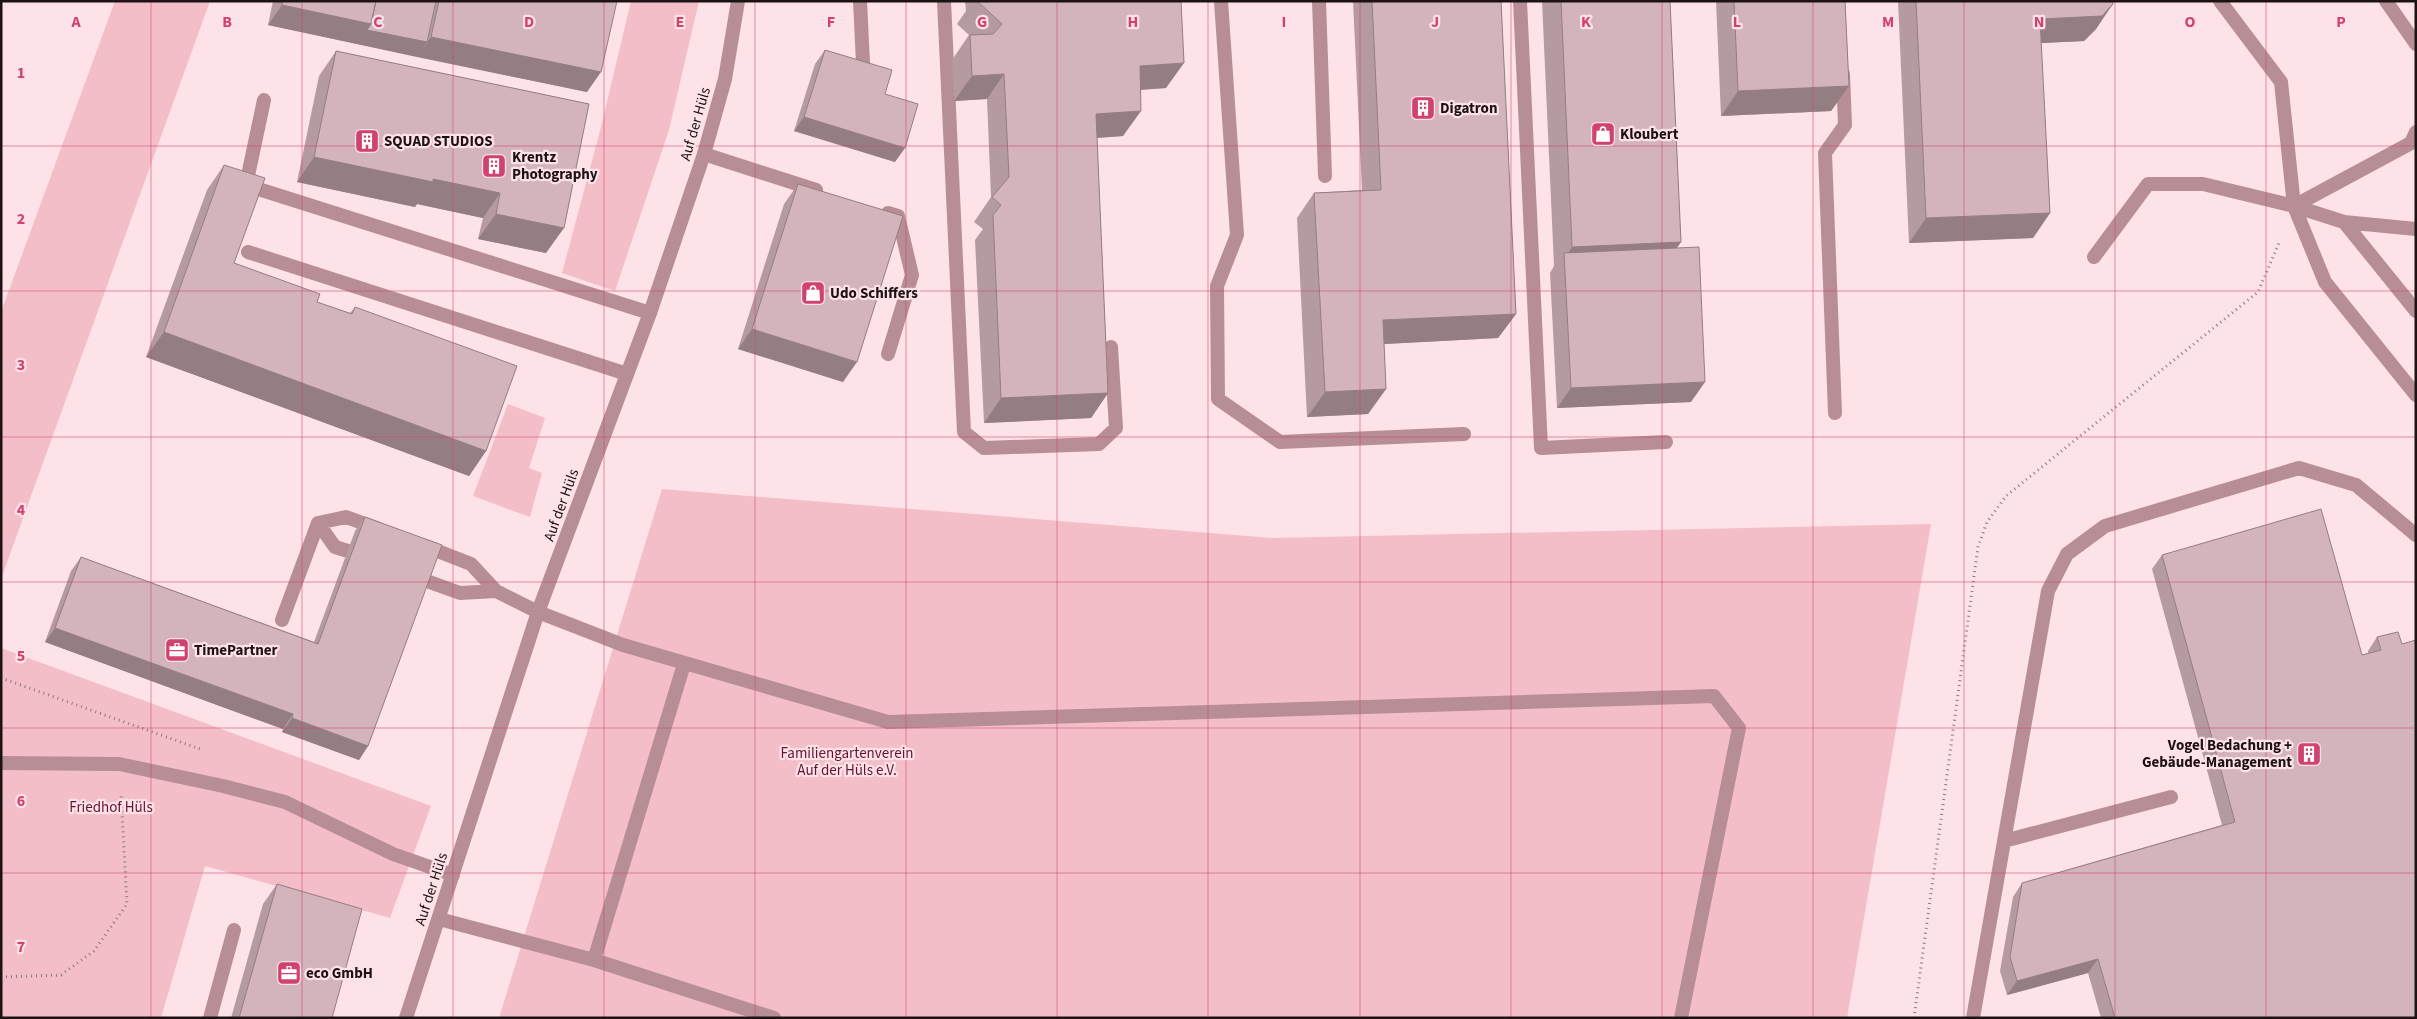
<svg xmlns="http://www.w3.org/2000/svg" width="2417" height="1019" font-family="'Source Sans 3',sans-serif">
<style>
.green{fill:#f4bec9}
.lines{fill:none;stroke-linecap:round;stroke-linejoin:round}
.path{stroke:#8d7a7d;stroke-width:3;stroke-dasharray:1 4;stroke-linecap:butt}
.service{stroke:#b78e96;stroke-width:14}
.minor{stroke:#b78e96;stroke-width:14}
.tertiary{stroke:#b78e96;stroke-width:14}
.wall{fill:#b59ba0}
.shaded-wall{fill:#947e82}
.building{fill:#d3b4ba;stroke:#947e82}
.grid{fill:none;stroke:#d0426f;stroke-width:1;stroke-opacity:0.55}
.labels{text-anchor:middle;stroke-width:4.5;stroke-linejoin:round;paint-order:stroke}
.poi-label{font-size:15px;font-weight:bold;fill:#1d1214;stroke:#fde2e7;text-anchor:start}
.street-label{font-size:15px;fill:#1d1214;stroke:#fde2e7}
.park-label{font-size:15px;fill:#651430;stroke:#fde2e7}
.grid-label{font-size:16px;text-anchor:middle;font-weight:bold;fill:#d0426f;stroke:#fde2e7;stroke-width:4.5;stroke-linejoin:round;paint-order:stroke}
</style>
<rect width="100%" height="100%" fill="#fde2e7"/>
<path class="green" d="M115,1H210L1,579V312Z
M631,1H699L669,130L615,291L562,273L601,127Z
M508,404L545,418L529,468L542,473L530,517L473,496Z
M662,489L1273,538L1931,524L1847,1018H499Z
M1,648L431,806L390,918L205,866L161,1018H1Z"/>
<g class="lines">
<path class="path" d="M1,678L203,750
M1,977L61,975L94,951L127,904L121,793
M1914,1018L1978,547L1987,522L2006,496L2258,292L2279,243"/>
<path class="service" d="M860,1L863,63
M944,1L964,432L984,448L1099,444L1116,428L1111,347
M1221,1L1237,235L1217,286L1218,399L1280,442L1464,434
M1319,1L1325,176
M1520,1L1541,448L1666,442
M2386,1L2416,44
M264,100L246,185L650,313
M704,154L816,190
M2294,206L2325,282L2416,395
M2294,206L2411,143L2416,132
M2344,222L2416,229
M248,252L627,374
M2094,257L2148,184H2203L2294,206L2344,222L2416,311
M888,354L912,275L898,216L888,213
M1835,413L1825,153L1845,125L1843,74
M318,523L335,547L348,551
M422,545L471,564L496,591
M424,580L460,593L496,591L538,612L623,645L888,722L1714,696L1739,728L1681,1018
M282,620L318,523L346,517L379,529
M1,763L119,764L223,786L285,802L393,854L453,875
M2004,841L2171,797
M439,919L594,960L774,1018
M594,960L684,664
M210,1018L234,930
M1973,1018L2048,591L2067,554L2105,526L2299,468L2356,485L2416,535"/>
<path class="minor" d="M2220,1L2281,82L2294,206"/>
<path class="tertiary" d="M406,1018L538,612L650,313L704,154L725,79L738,1"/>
</g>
<path class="wall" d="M273,1H617L587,92L268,25Z
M965,1H1181L1166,88L1140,90L1123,136L1097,138L1108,393L1091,418L984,423L975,240L983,229L974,222L991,197L987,99L954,101L952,60L969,35L957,24L966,11Z
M1353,1H1501L1516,314L1498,338L1384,344L1386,389L1368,414L1307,417L1297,218L1314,193L1362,190Z
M1542,1H1670L1681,242L1677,247L1691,402L1557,408L1550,273L1554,266Z
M1716,1H1845L1849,86L1831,111L1721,116Z
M1898,1H2113L2096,29L2084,41L2041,43L2050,213L2033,238L1909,243Z
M825,50L885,94L895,162L794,131L815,64Z
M336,51L589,104L546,253L478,239L483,218L417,204L415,207L297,182L319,76Z
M224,165L234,263L317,302L350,313L355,307L486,451L469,476L146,357L207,190Z
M798,184L843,382L738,349L784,204Z
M365,517L368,746L359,760L282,732L283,729L45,642L71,571L81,557L314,642L355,531Z
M2162,555L2362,655L2368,653V651L2377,637L2398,632L2416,1018H2101L2088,973L2007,995L2000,971L2013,897L2022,883L2222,825L2152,569Z
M277,884L332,1018H231L263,904Z"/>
<path class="shaded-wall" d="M2113,4L2096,29L2084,41L2023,44L2040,19Z
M282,5L371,24L427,42L417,57L268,25Z
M431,37L601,72L587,92L417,57Z
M1184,63L1166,88L1122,91L1140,66Z
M1004,74L987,99L954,101L972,76Z
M1849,86L1831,111L1721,116L1738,91Z
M1141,111L1123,136L1078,139L1096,114Z
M804,117L905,148L895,162L794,131Z
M314,157L433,179L500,193L483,218L417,204L415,207L297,182Z
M2050,213L2033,238L1909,243L1926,218Z
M496,214L564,228L546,253L478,239Z
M1681,242L1664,267L1564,259L1572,247Z
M1516,314L1498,338L1365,345L1383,320Z
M752,329L857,362L843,382L738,349Z
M164,332L486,451L469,476L146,357Z
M1705,382L1691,402L1557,408L1571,388Z
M1386,389L1368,414L1307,417L1325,392Z
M1108,393L1091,418L984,423L1001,398Z
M55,628L293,714L283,729L45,642Z
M292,718L368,746L359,760L282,732Z
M2098,959L2088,973L2007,995L2017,981Z"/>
<path class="building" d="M282,1H376L371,24L282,5Z
M376,1H436L427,42L367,30L371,24Z
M439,1H617L601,72L431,37Z
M977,1H1181L1184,63L1140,66L1141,111L1096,114L1108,393L1001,398L993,215L1001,205L992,197L1009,177L1004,74L972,76L970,35L993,34L1002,24Z
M1372,1H1501L1516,314L1383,320L1386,389L1325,392L1314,193L1381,190Z
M1561,1H1670L1681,242L1572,247Z
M1734,1H1845L1849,86L1738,91Z
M1916,1H2113V4L2102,16L2040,19L2050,213L1926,218Z
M825,50L892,70L885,94L918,104L905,148L804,117Z
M336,51L589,104L564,228L496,214L500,193L433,179V182L314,157Z
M224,165L265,178L234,263L320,294L317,302L352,314L355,307L517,366L486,451L164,332Z
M798,184L903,216L857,362L752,329Z
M1699,247L1705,382L1571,388L1564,253Z
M2321,509L2362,655L2381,650L2377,637L2398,632L2402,644L2416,640V1018H2115L2098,959L2017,981L2010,957L2022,883L2235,822L2162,555Z
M365,517L442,545L368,746L292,718L293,714L55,628L81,557L318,644Z
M277,884L362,909L332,1018H239Z"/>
<path class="grid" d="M151,1V1018M302,1V1018M453,1V1018M604,1V1018M755,1V1018M906,1V1018M1057,1V1018M1208,1V1018M1360,1V1018M1511,1V1018M1662,1V1018M1813,1V1018M1964,1V1018M2115,1V1018M2266,1V1018M1,146H2416M1,291H2416M1,437H2416M1,582H2416M1,728H2416M1,873H2416"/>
<defs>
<symbol id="building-square" viewBox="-11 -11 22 22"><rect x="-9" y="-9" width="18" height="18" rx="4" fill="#d0426f" stroke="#fde2e7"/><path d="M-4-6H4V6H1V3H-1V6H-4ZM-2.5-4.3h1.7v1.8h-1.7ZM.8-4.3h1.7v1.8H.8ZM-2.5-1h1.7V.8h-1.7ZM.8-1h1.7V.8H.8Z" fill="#fff"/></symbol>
<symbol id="shop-square" viewBox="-11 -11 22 22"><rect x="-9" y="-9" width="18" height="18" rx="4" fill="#d0426f" stroke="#fde2e7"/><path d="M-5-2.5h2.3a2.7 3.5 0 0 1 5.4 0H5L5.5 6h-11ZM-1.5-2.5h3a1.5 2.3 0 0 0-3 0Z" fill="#fff"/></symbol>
<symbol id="office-square" viewBox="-11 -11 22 22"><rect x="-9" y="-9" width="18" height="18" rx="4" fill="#d0426f" stroke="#fde2e7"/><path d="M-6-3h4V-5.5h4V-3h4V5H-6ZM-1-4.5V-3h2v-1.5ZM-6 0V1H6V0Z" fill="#fff"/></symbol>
</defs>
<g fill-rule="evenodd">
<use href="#building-square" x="1409" y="94" width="28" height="28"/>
<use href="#shop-square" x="1589" y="120" width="28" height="28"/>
<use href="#building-square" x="353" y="127" width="28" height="28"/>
<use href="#building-square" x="480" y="152" width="28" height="28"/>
<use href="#shop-square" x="799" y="279" width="28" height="28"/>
<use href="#office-square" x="163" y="636" width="28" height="28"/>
<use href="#building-square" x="2295" y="740" width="28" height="28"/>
<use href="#office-square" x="275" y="959" width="28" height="28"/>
</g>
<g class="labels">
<g class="poi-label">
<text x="1440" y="113">Digatron</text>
<text x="1620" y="139">Kloubert</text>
<text x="384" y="146">SQUAD STUDIOS</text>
<text x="512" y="162">Krentz<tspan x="512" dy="17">Photography</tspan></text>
<text x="830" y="298">Udo Schiffers</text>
<text x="194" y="655">TimePartner</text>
<text x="2292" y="750" text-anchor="end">Vogel Bedachung +<tspan x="2292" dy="17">Gebäude-Management</tspan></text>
<text x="306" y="978">eco GmbH</text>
</g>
<g class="street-label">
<text transform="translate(695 124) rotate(-74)" y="5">Auf der Hüls</text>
<text transform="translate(561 505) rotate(-70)" y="5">Auf der Hüls</text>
<text transform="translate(431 889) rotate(-72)" y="5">Auf der Hüls</text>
</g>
<g class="park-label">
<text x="847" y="758">Familiengartenverein<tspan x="847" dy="17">Auf der Hüls e.V.</tspan></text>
<text x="111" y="812">Friedhof Hüls</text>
</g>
</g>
<g class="grid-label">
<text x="76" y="27">A</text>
<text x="227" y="27">B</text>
<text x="378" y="27">C</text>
<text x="529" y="27">D</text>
<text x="680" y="27">E</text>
<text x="831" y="27">F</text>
<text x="982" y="27">G</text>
<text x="1133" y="27">H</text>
<text x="1284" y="27">I</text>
<text x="1435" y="27">J</text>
<text x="1586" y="27">K</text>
<text x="1737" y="27">L</text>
<text x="1888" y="27">M</text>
<text x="2039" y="27">N</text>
<text x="2190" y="27">O</text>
<text x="2341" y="27">P</text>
<text x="21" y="78">1</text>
<text x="21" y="224">2</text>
<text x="21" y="370">3</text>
<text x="21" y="515">4</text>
<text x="21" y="661">5</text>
<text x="21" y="806">6</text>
<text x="21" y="952">7</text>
</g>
<rect width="2417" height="1019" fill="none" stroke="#1d1214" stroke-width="5"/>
</svg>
